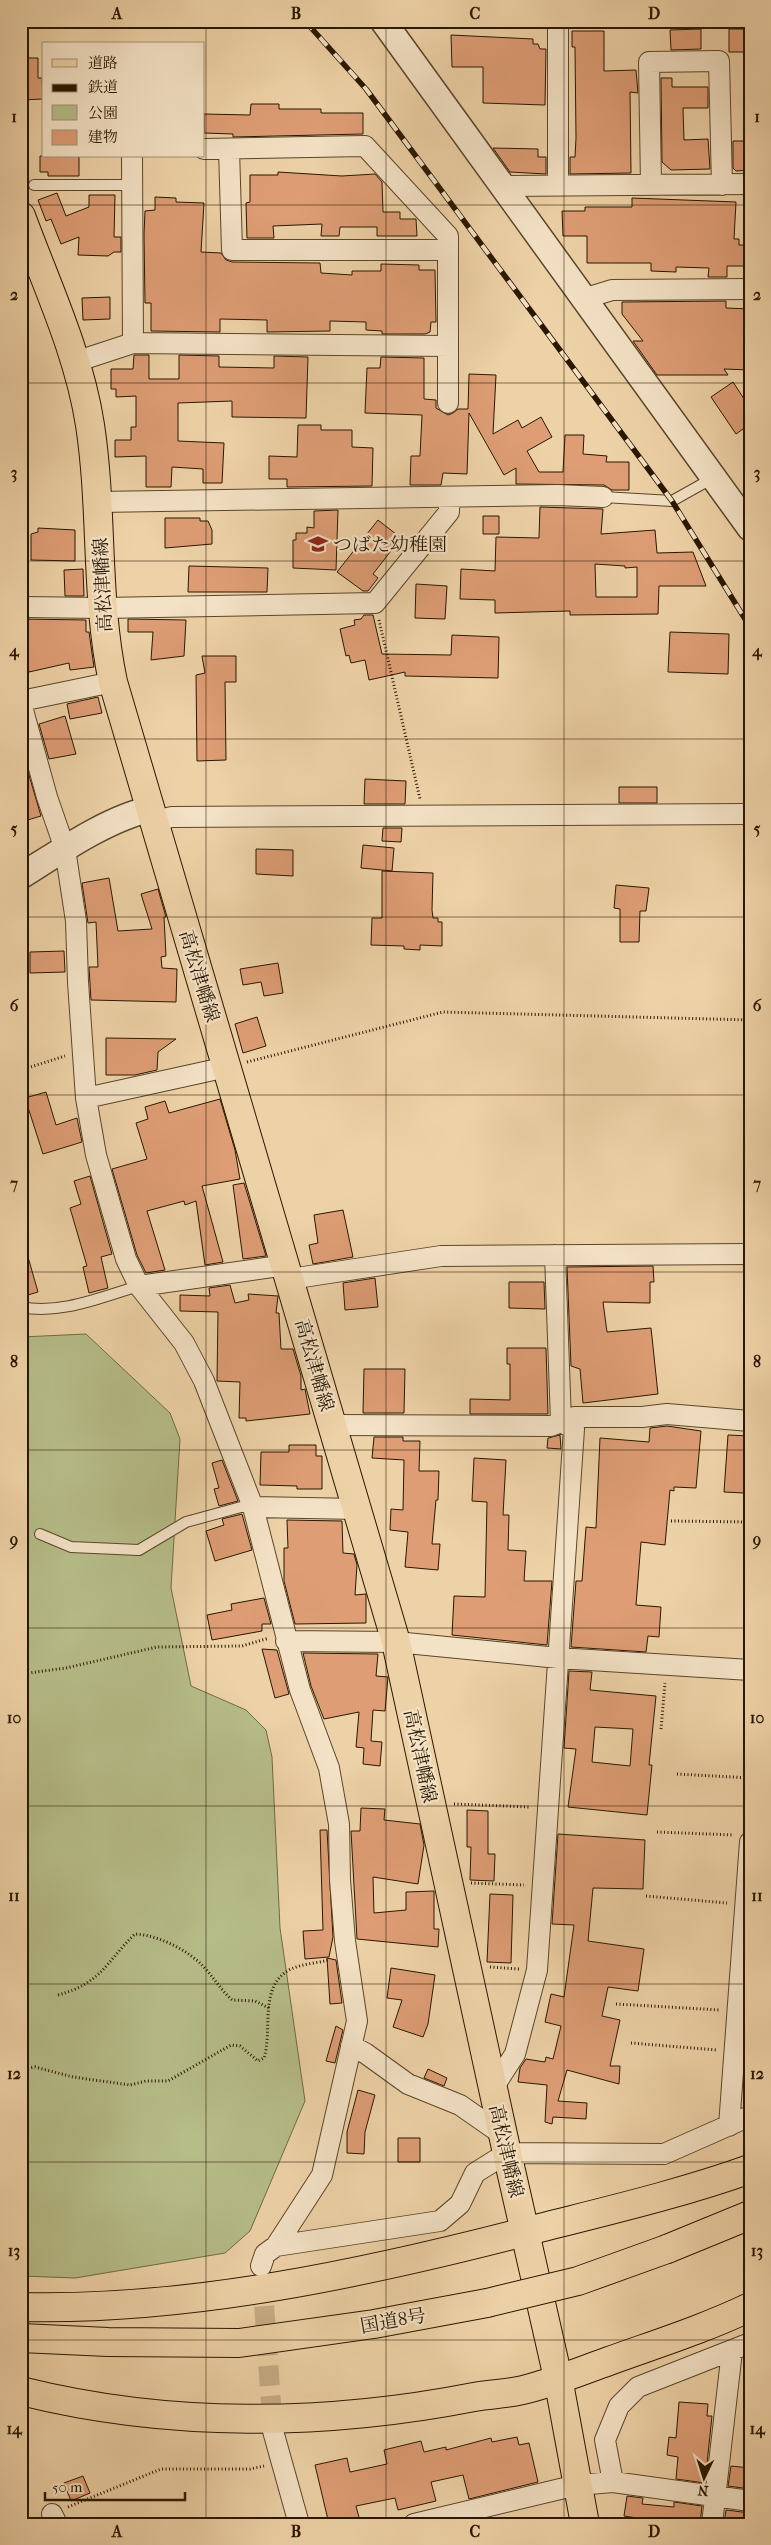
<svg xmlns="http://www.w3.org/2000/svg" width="771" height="2545" font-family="'IM FELL French Canon','Noto Serif JP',serif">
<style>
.green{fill:#b6bd89;stroke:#706a44}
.building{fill:#de9d75;stroke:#291700;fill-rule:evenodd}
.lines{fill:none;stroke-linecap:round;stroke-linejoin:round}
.minor-tunnel{stroke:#c7ad86;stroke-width:20;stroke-dasharray:20 10;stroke-linecap:butt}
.service-casing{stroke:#5a462a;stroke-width:12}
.minor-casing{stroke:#5a462a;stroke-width:22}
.tertiary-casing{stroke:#5a462a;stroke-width:28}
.primary-casing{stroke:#291700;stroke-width:30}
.trunk-casing{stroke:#291700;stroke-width:30}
.path{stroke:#291700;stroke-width:3;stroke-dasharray:1 2.5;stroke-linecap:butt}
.service{stroke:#f4e2c6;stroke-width:10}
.minor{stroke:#f4e2c6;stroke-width:20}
.tertiary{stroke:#f4e2c6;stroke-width:25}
.primary{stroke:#eed2a7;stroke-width:28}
.trunk{stroke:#eed2a7;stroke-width:28}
.rail-casing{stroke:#291700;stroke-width:5.5}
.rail{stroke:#f4e2c6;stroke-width:4;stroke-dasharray:11;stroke-linecap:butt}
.trunk-bridge-casing{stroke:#291700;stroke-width:30;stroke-linecap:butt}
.trunk-bridge{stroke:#eed2a7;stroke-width:28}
.grid{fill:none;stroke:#291700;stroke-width:1;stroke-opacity:0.55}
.labels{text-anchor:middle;stroke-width:4.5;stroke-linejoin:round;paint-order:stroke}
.poi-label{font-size:19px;fill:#291700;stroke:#f4e2c6;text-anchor:start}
.street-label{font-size:19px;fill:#291700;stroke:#f4e2c6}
.neatline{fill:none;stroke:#291700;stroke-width:2}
.grid-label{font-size:16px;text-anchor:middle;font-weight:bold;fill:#291700}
</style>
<rect width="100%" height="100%" fill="#eed2a7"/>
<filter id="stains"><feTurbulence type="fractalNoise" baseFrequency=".004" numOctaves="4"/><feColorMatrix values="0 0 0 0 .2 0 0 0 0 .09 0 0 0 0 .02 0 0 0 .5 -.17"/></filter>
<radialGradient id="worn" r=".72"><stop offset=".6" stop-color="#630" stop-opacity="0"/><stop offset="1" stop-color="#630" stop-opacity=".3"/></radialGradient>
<path class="green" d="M86,1334L170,1413L180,1439L171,1588L191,1686L246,1710L266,1730L272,1757L280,1928L305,2101L250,2231L225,2253L75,2278L21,2276V1337Z"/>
<path class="building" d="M701,29V49L671,50L670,30Z
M729,29H750V52H729Z
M572,31H604V71L636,70L638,93L630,92L631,173L570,174V157H575L576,138L575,47H572Z
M451,35L533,39V44H538L540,49H546L545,105L483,103V67H452Z
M21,58H38V78H42L43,99L21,100Z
M661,78H672V87H708V108H683L684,140L708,139L710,169L671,170L662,162Z
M251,104H279V109H321V113H363V134L233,137V134L204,133V114L250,115Z
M733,141H750V170L736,171L733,168Z
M493,148L538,149V157H546V174L510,172Z
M40,156H79V176H48V172H40Z
M278,172L342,176L375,174L382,182L383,212H400V219H416L417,236H377V227H340L339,236H321L322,224L273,226L274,238H247L246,203L250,202V175H278Z
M57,193L66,216L89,207V195H115L114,237H121V252H114L108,256L78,255L79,237L61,244L51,219L46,221L38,200Z
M155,197L176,198V202L204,203L201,252L221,253L226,260L232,262L320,263L321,273L352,275V271H381V264L419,265V270H435L436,322H431L430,332L425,334H382V331L366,330V322L330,321V331L267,332V320L220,319V332L151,331V303H145L144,234L145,211L155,210Z
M632,198L736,202L734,239H739V245H750V266H727V277H708L709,268L676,267V272L651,271V263H587V236H563L562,211H585V207H632Z
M110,297V319L83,320L82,298Z
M726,301V308L750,309V370L724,369L728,375H657L633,341H643L622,314V302Z
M134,355H149V379H179V355L219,356V367L274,368V356L308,357L306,418L232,417V401L178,403V441L224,443L222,483H203V469L172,467L171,487H146V456L115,457V440H131V427H136V396L116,397V389H111V369H133Z
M381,357L424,358V399L436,400V408L448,415L453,413L458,409H468L469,374L496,375L493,434L518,420L522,428L541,417L552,437L527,451L539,472H563L565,435H584L583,454L607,456L606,462H629V490H612L604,485L516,484V468L504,475L469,413L467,474L443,473L441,485H410L411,456H420L422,415L365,413L367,368H380Z
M733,382L750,408V424L736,434L711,397Z
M298,425H321V430H352V447L373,448L372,486L287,487V479H269V456L297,457Z
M540,507L603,509L601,534L655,530L657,553L693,552L706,586H659L658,614L570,615V611L495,613V600L460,599L461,569L495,571L496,537L539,538ZM595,564L625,566V568L637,567V597H596Z
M338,510L336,570L293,568V540H296V533H307V527L314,528V511Z
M483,516H499V534H483Z
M165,518H200V521H208L212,530V544L165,548Z
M378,520L401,538L373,574L378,578L368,591H363L337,572Z
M38,528L75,530V561L31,560V534L38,532Z
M189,566L268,568L267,592H188Z
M83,569L84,596H65L64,570Z
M416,584L447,586L445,619L415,618Z
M364,615H373L382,654L451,655L452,635L499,637L498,678L405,676V672L369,680L365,660L351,663L349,655L346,656L340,629L355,625L354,620L361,619Z
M21,619L86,620V632H89L94,667L70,670L69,663L29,672L21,639Z
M128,619L186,620L184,656L151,660L153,632H128Z
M670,632L729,634L728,674L668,672Z
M202,656H236V682H225L226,760L197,761L196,675L205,673Z
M98,697L102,713L70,719L67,704Z
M65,716L76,754L49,759L39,724Z
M21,748L41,816L21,822Z
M365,779L406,781L405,804H364Z
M619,787H657V803H619Z
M383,828H402L401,842L382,841Z
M363,845L394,848L392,871L361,868Z
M256,849L293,850V876L256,874Z
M382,871L433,873L432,910L433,918H438V922H442V946L420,945V950L404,949V946L371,945L372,918H382Z
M109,878L118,931L152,929L141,894L158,889L166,917H164L166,956L161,957L162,968L177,969L176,1002L91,1000L89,967H98L96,922L88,923L82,883Z
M616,885L649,888L646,911H640L639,942H620V909L614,908Z
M64,951L65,972L30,973V952Z
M278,963L283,993L264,996L261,982L243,985L240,969Z
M257,1017L266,1046L243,1053L235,1024Z
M106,1038L176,1039L158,1052L157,1070L135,1075H106Z
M46,1092L56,1125L77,1118L82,1142L43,1154L25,1098Z
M220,1099L235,1150L240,1179L202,1186L223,1262L205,1265L196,1201L185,1205L184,1201L147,1211L165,1270L146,1273L137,1255L112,1169L147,1159L136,1123L148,1119L145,1107L165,1101L169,1113Z
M90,1176L112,1254L101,1257L108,1288L89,1293L83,1267L87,1266L70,1208L81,1204L74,1181Z
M244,1183L266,1256L243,1259L233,1185Z
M343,1210L353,1257L313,1264L309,1245L318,1243L314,1215Z
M21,1250H26L38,1292L21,1297Z
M653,1266L654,1282H650V1303L603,1302L607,1332L651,1328L658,1394L583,1403L580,1369L571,1366L567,1267Z
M375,1278L378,1307L345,1310L343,1283Z
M509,1282H544L545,1309L509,1308Z
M230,1285L235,1303L249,1300L248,1294L278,1296L276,1313H279L281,1349H293L301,1376V1390L305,1389L310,1414L246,1421V1418H239L240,1382L217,1381L218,1312L180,1311V1295L210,1296L209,1288Z
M507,1348H546L548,1414H470V1399L510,1400V1364H507Z
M364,1369H405L404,1413H363Z
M667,1426L701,1431L696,1488L674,1487V1491L670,1490L665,1545L641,1542L636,1605L661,1607L659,1637L648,1636L646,1652L571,1647L576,1581H582L586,1527L596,1528L600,1438L649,1442L650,1428Z
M560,1435L561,1449L547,1448L548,1438Z
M728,1435L750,1436V1482H744V1493L724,1492Z
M374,1437H403V1441H420L419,1471H439L438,1500H436L432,1544H440L438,1570L405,1567L408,1532L390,1530L391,1509L403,1510L404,1460L372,1458Z
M289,1445H316V1456H322V1489H297V1486L260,1485L261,1452H289Z
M474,1458L506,1460L503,1515H509L508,1550L526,1551L524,1581H552L547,1645L452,1635L454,1596L485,1597L487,1502L472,1501Z
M222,1460L238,1501L219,1506L214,1489L219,1488L212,1463Z
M242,1514L252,1550L215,1561L206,1531L224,1525L222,1519Z
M287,1520L342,1521L343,1553L354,1554L357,1565L355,1595L366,1594V1623L295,1624L284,1581V1548H288Z
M264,1598L271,1624H262V1631L212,1640L207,1615L232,1610L231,1604Z
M262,1649L277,1650L289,1694L275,1698Z
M303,1653L378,1654L376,1676L388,1677L385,1711L373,1710L371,1741L382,1742L380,1766L363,1764L364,1748L356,1747L359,1712L324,1719L311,1686Z
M569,1671L592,1672L590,1690L656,1696L649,1765H652L647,1815L568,1807L576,1749L564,1748ZM595,1727L633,1729L630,1766L592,1762Z
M361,1808L385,1809L384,1820L420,1824L424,1845L418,1884L373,1877L374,1913L406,1910V1892L434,1891V1929H439L438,1947L357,1939L351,1831H360Z
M467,1810L488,1811V1854H495L494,1881L470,1880L471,1847H467Z
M320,1830H327L333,1937L329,1957L305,1959L303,1931L323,1930Z
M558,1834L645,1840L643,1889L593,1888L588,1941L644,1949L638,1991L608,1987L602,2016L620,2020L610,2066H620L619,2084L567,2070L558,2101L587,2103L586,2119L553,2117L552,2124L545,2122L547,2085L518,2082L520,2068L526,2059L545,2062L546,2057L553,2059L561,2026L545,2022L551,1994L564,1997L574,1925L552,1924Z
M490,1894L513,1895L511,1963L487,1962Z
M327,1958L336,1960L342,2003L330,2004Z
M391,1968L435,1975L428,2024L423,2037L393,2027L402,2000L387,1998Z
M336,2026L343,2030L335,2063L326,2061Z
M428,2069L447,2078L444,2086L424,2078Z
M358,2090L375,2095L365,2132L364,2154L347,2153V2132Z
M398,2138H420V2162H398Z
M679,2402L708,2404L707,2416H712L705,2483L676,2479L678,2457L667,2455L669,2437L676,2438Z
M517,2437L519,2445L529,2443L538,2482L469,2499L463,2475L431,2482L436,2501L398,2510L395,2498L356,2506L360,2521L350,2524H329L315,2465L347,2458L350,2472L387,2464L384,2450L421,2441L424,2452L446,2447V2450L491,2438L492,2442Z
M731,2466L750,2468V2489L728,2486Z
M83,2476L90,2493L71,2501L64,2483Z
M627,2496L643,2498L642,2504L674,2507V2502L702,2506L700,2524H656V2521L624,2516Z
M726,2510L750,2513V2524H724Z"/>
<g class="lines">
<path class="minor-tunnel" d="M262,2276L273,2431"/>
<defs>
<path id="service" d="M34,185H131
M603,497L672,501L713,478
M21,1307C61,1315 101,1297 139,1286
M40,1534L71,1547L139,1550L186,1522L241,1507H253"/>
<path id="minor" d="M558,21V185
M229,149L232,250H448
M132,156L133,343
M651,185L649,62L719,61L722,185
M501,186L750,184
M583,299L612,290L750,289
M75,362L133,343L448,346V236L365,146L204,149
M448,403V346
M98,502L558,495L603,497
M21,607L102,608L375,603L449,512V498
M113,682L26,700L21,703L47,797L65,849L76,921L78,982L86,1098L96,1155L117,1228L126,1259L139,1286L184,1343L204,1381L253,1507L300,1690L329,1768L339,1824L340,1880L345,1941L357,2021L322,2175L276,2246L265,2254L261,2266
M154,821L172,817L750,814
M86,1098L227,1067
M290,1279L441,1256L750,1254
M139,1286L286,1265
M333,1425L551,1426L574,1417H642L667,1414L750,1421
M253,1507L358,1509
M286,1641L396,1642L558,1658L750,1670
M351,2046L365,2053L408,2084L460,2105L503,2135
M493,2088L515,2054L537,1970L574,1429L561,1422L555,1255
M729,2126L750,1842
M276,2246L440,2221L460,2204L475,2173L507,2153L664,2154L750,2116
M273,2431L299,2524
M613,2482L605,2440L619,2406L638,2387L750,2343
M52,2514L57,2524
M414,2524L577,2485L613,2482L750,2501
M712,2524L732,2351"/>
<path id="tertiary" d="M383,21L750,528
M21,876C58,853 108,818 151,809"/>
<path id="primary" d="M21,216C46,284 79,353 90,425C103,510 95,597 113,682L396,1642L507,2153L558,2378L585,2524"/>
<path id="trunk" d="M667,2249L750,2215
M21,2307C189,2311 366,2273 528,2231C602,2212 677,2195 750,2169
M21,2338L108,2342L239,2343L374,2324L487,2303
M21,2391C169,2428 326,2426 474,2397C490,2394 507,2394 523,2390C552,2383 581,2371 609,2361C656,2344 704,2329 750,2307"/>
</defs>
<use href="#service" class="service-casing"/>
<use href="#minor" class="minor-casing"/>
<use href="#tertiary" class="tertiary-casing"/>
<use href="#primary" class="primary-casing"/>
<use href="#trunk" class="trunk-casing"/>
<path class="path" d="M379,620L420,799
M247,1062L443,1012L750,1020
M21,1070L65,1056
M671,1521L750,1522
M21,1674L66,1668L157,1647L242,1646L269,1638
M661,1729L665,1683
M677,1774L750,1778
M454,1804L530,1807
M657,1832L734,1835
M471,1883L524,1885
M646,1896L727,1903
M490,1967L519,1969
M58,1995C102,1983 105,1963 135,1934C158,1935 188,1950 204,1967C214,1978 221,1990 232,2000L255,2001L269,2008
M616,2004L720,2010
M631,2043L717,2050
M21,2070L35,2067L73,2077L130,2085L146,2081H168L231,2045L240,2046L258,2061L264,2058C273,2030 258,1985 291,1969C302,1964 317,1963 329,1960
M68,2507L161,2469H250L264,2466"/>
<use href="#service" class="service"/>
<use href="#minor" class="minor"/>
<use href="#tertiary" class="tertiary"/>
<use href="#primary" class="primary"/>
<use href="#trunk" class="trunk"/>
<defs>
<path id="rail" d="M305,21L366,89L672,501L750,627"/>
</defs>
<use href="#rail" class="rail-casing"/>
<use href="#rail" class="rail"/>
<defs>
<path id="trunk-bridge" d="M487,2303L578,2281L667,2249"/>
</defs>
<use href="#trunk-bridge" class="trunk-bridge-casing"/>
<use href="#trunk-bridge" class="trunk-bridge"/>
</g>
<path class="grid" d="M206,21V2524M386,21V2524M564,21V2524M21,205H750M21,383H750M21,561H750M21,739H750M21,917H750M21,1095H750M21,1272H750M21,1450H750M21,1628H750M21,1806H750M21,1984H750M21,2162H750M21,2340H750"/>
<defs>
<symbol id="school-bare" viewBox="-9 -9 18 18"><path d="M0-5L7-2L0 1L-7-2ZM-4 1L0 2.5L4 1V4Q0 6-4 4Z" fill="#8f2418" stroke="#f4e2c6" stroke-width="2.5" paint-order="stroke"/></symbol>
</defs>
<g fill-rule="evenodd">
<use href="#school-bare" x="304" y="530" width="28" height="28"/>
</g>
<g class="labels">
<g class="poi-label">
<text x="333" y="551">つばた幼稚園</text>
</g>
<g class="street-label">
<text transform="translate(102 585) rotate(-93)" y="7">高松津幡線</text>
<text transform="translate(200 976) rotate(73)" y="7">高松津幡線</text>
<text transform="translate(315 1365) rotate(74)" y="7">高松津幡線</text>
<text transform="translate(421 1756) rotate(78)" y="7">高松津幡線</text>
<text transform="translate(507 2151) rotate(77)" y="7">高松津幡線</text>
<text transform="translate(393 2320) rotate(-10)" y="7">国道8号</text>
</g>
</g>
<rect width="771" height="2545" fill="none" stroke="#eed2a7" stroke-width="55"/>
<rect x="42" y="42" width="162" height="115" fill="#f4e2c6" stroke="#a39177"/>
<rect x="52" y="59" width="25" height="8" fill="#eed2a7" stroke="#a39177"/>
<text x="88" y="68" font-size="15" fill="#291700">道路</text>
<rect x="52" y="84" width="25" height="8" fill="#291700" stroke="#a39177"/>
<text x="88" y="92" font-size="15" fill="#291700">鉄道</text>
<rect x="52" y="105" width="25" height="15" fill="#b6bd89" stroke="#a39177"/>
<text x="88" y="118" font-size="15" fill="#291700">公園</text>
<rect x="52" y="130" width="25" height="15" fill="#de9d75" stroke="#a39177"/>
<text x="88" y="142" font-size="15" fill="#291700">建物</text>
<g transform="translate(704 2478) rotate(184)" stroke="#f4e2c6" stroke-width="4" paint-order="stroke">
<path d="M0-4L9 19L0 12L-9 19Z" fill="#291700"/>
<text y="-8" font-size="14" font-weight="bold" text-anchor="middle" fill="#291700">N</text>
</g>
<path d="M45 2492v8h140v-8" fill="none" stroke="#291700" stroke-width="2.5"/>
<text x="52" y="2492" font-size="15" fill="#291700" stroke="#f4e2c6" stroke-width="4" paint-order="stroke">50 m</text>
<rect x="28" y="28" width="716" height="2490" class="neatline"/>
<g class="grid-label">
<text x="117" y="19">A</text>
<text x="296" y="19">B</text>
<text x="475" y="19">C</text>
<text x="654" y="19">D</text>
<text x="14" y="122">1</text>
<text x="757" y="122">1</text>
<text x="14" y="300">2</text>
<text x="757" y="300">2</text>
<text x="14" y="478">3</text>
<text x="757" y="478">3</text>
<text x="14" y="656">4</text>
<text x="757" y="656">4</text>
<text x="14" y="834">5</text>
<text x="757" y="834">5</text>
<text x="14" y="1011">6</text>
<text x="757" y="1011">6</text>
<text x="14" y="1189">7</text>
<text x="757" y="1189">7</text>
<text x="14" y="1367">8</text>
<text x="757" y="1367">8</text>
<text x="14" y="1545">9</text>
<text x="757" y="1545">9</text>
<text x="14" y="1723">10</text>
<text x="757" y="1723">10</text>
<text x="14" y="1901">11</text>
<text x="757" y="1901">11</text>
<text x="14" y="2079">12</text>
<text x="757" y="2079">12</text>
<text x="14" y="2256">13</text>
<text x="757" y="2256">13</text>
<text x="14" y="2434">14</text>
<text x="757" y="2434">14</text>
<text x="117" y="2537">A</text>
<text x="296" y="2537">B</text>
<text x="475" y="2537">C</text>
<text x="654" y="2537">D</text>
</g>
<rect width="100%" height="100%" filter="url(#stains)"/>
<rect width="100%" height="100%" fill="url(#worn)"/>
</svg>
